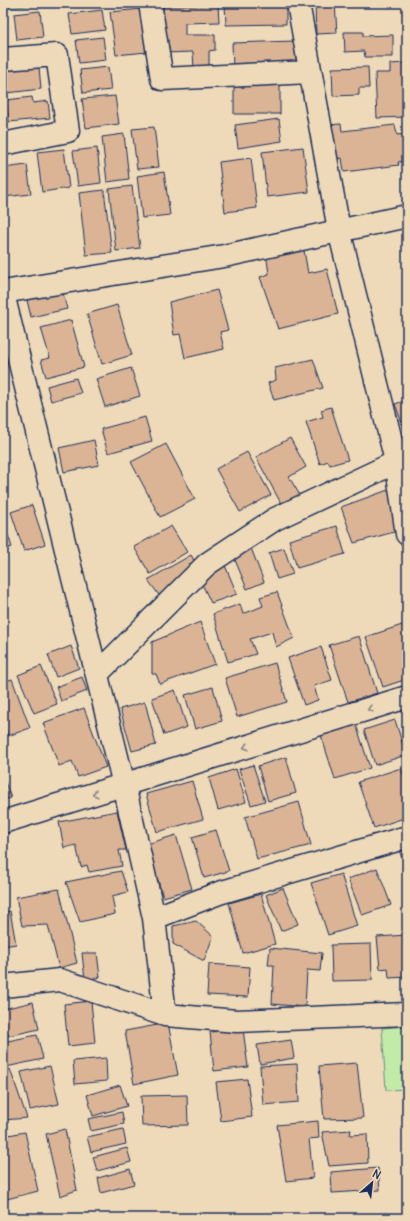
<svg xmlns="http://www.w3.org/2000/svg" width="410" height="1221" font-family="Delius,sans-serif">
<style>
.green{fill:#c2eba7;stroke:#6e8d82}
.building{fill:#dbb496;stroke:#1b2f5e}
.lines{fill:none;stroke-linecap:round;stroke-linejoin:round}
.minor-casing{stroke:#1b2f5e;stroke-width:25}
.minor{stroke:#eedab8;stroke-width:22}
.oneway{stroke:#84848b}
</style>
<rect width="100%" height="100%" fill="#eedab8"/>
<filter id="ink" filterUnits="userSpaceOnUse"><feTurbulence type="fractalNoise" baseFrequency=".025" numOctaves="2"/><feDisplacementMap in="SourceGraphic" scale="8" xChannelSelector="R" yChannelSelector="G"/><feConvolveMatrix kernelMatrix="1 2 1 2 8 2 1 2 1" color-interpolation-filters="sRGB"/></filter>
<g filter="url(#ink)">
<path class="green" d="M3,3H39V5L3,8Z
M407,1026V1089L386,1090L382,1028Z"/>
<path class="building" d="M225,3H286V24L226,25Z
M315,3H335L337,33L316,34Z
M218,5L219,22L185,23V35H215V50L209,51V69H194L193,52L165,53L163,6Z
M142,9L147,52L116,55L110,12Z
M102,10L105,30L72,34L69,14Z
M40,11L43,37L17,40L14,14Z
M5,13L7,36H3V14Z
M344,32H363V36L393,35V57H365L364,51L345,52Z
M103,37L106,60L79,63L76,40Z
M295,41L296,66L233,68L232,43Z
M407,63V117L377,118L375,73H390V64Z
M39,67L41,89L7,93L5,71Z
M108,67L111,90L83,93L80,70Z
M368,67L369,88H359V95L333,96L332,68Z
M234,83H280V114H234Z
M115,96L119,124L86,128L82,99Z
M32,97L33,103L48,101L50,118L9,122L6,100Z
M279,119L282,141L238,148L235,125Z
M341,124L342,131L395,125L397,135L405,134L407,161L398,162L399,165L344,172L342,158L332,159L328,125Z
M154,127L159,167L137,169L132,129Z
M124,134L129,179L107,182L102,137Z
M303,147L309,192L267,197L262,152Z
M97,148L101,183L78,186L73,151Z
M64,149L69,188L42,192L37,152Z
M251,158L257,208L225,212L219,162Z
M27,165L31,194L3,197V168Z
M164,172L170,215L142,218L137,176Z
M132,186L140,248L116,251L109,189Z
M104,190L112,253L86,255L79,193Z
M303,245L308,273L327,269L338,314L278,329L260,277L269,274L266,253Z
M62,289L67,309L31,317L26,296Z
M217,290L228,330L220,332L224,349L185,358L180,334L174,335L169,302Z
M117,305L132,355L102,364L87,314Z
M71,320L84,367L46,377L41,360L50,358L41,328Z
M313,359L323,388L274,400L268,383L276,380L275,368Z
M131,368L140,396L105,407L96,379Z
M76,378L81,393L51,401L47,386Z
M407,400V437L395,404Z
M331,407L348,460L330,465L328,461L320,464L306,422L323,417L321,410Z
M145,417L152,441L108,453L101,429Z
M290,438L306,467L289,477L301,497L283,507L256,457Z
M94,440L99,465L64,472L59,448Z
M166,444L195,499L160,517L131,462Z
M247,452L271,495L240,512L216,469Z
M388,490L398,521L394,532L354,543L341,507Z
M32,505L45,544L24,551L11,512Z
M3,520L12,547L3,550Z
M171,526L187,552L150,574L134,547Z
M337,526L345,554L297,568L289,540Z
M251,548L264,582L247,589L233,555Z
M284,548L293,574L277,579L269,553Z
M191,555L195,562L164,602L148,580Z
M224,563L237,594L211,603L202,584Z
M277,592L294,638L276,647L272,632L250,639L256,654L228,662L213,614L240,604L243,614L263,606L260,597Z
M200,622L215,664L160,684L156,674H152V642Z
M402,625L407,641V679L383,687L366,637Z
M359,636L377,693L348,702L329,645Z
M71,646L79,668L56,677L48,655Z
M321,647L332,680L314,686L318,700L304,705L288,658Z
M275,663L287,702L237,717L225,678Z
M41,666L57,704L34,713L18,675Z
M82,677L87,691L61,701L56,687Z
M12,679L30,728L8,736L3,722V682Z
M213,687L222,721L195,729L185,695Z
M175,690L187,727L164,735L152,698Z
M145,702L156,745L132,751L120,709Z
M84,708L106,767L78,777L72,761L59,766L43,723Z
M395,720L406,755L375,765L364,730Z
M355,721L370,768L335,779L320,732Z
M286,757L296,793L268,801L258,766Z
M253,765L265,801L251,805L239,769Z
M401,768L407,785V817L374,828L358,782Z
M236,769L246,802L218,810L209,778Z
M3,777L11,798L3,800Z
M192,781L203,819L157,832L146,794Z
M299,802L311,845L257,859L245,817Z
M117,811L126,850H119L122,866L89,872L87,865L81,867L76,845L64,848L59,822Z
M216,830L229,871L204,878L192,837Z
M176,835L192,889L163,897L147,844Z
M407,840V873L397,844Z
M377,868L391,905L362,915L348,879Z
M121,871L128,892L112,896L115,914L80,922L66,882Z
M341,874L357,926L328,935L311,883Z
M283,888L298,924L281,931L266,895Z
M59,889L77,963L59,968L48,925L22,926L16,897Z
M261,894L275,944L243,953L229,903Z
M10,911L16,944L3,946V912Z
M196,921L213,936L204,961L173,944V926Z
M407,935V977L389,978L388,968L380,969L377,937Z
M371,944L372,980L332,981L331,945Z
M270,948L322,953L320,971L307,970L305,1007L272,1004L274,965H268Z
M82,953H97L100,977L85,980Z
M209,964L250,967L248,997L207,995Z
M91,1001L95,1043L68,1046L64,1004Z
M33,1002L39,1029L8,1036L3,1009Z
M168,1023L178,1075L134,1084L125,1031Z
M243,1029L248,1067L214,1071L210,1032Z
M37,1035L43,1059L6,1067L3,1042Z
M291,1040L294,1058L260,1064L257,1045Z
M106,1058L107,1081L75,1084L73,1061Z
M357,1063L363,1118L324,1119L319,1066Z
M297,1064L299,1102L263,1105L260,1066Z
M50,1066L59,1104L30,1110L21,1072Z
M10,1069L27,1118L3,1120V1072Z
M247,1079L252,1117L221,1121L216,1082Z
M120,1085L127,1106L93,1116L87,1095Z
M187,1095L188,1125L142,1126L141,1096Z
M122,1112L124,1124L91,1131L88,1119Z
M318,1121L319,1138L309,1139L313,1178L286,1181L277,1125Z
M65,1129L77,1190L60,1196L46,1134Z
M123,1129L126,1144L91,1152L87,1137Z
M351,1130L350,1135L367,1134L368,1163L329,1166L322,1132Z
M25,1132L38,1191L3,1200V1136Z
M127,1148L131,1162L97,1171L93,1157Z
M378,1168L380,1190L332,1193L331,1172Z
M130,1169L134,1184L101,1193L98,1178Z"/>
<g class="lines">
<defs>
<path id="minor" d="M150,3L162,79L310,72
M298,3L339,230L396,461L407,534
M3,59L57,55L68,131L3,144
M3,292L224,256L407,216
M3,294L124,785L154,918L165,1015
M97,674L207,564L275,519L407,457
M3,822L407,697
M154,918L219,893L407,837
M3,986L60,980L165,1015L237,1021L407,1014"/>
</defs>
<use href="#minor" class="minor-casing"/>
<use href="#minor" class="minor"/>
</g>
<defs><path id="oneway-chevron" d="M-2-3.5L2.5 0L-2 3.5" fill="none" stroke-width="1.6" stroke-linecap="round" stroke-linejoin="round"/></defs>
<g class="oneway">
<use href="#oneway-chevron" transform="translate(370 709) rotate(163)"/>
<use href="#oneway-chevron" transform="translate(246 747) rotate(163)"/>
<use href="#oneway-chevron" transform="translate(95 794) rotate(163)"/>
</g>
</g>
<rect width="410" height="1221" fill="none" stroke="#eedab8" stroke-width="16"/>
<rect x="8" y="8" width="394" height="1205" fill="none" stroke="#1b2f5e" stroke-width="1.5" filter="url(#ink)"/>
<g transform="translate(372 1183) rotate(28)" stroke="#eedab8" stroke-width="3" paint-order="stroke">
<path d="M0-3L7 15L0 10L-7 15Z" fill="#1b2f5e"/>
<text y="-6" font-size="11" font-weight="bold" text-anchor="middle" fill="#1b2f5e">N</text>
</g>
</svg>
